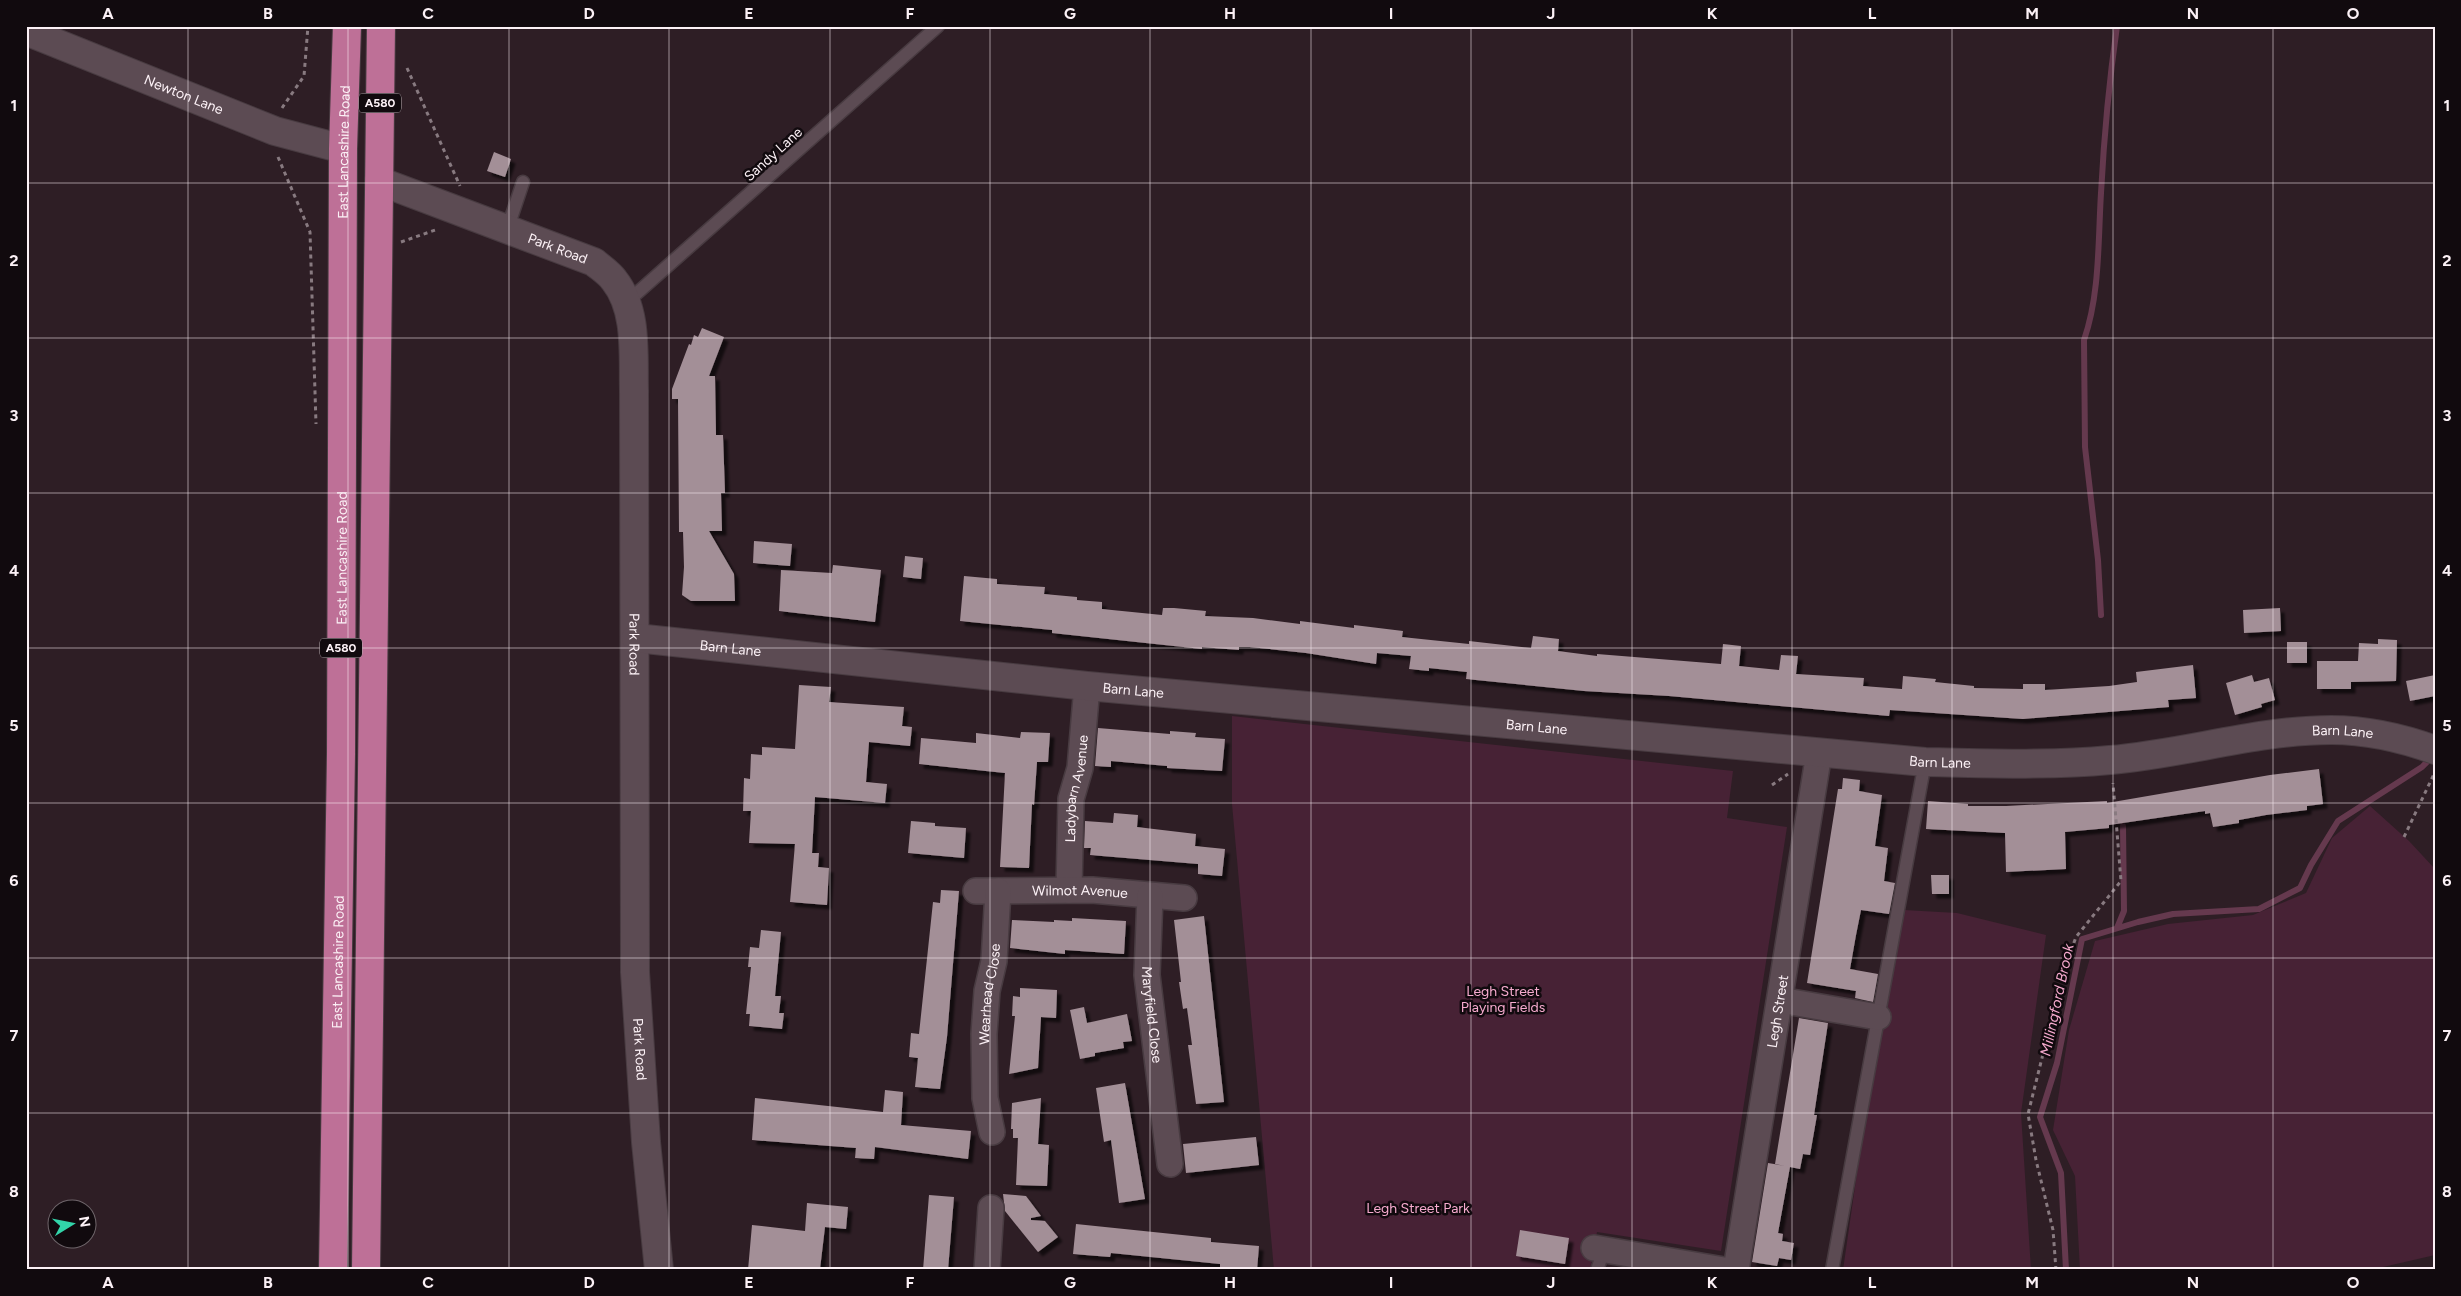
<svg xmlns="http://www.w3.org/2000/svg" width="2461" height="1296" font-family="Figtree,sans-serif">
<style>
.green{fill:#472235}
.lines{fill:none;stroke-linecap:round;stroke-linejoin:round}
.stream{stroke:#65394e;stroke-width:6}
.building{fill:#a38f97;filter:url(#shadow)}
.service-casing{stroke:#483b41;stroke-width:15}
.minor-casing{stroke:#483b41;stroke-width:28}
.tertiary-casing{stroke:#483b41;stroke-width:30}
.trunk-casing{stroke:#483b41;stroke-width:30}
.path{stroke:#887a80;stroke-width:3;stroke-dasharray:4 4;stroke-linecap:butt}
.service{stroke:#5c4b53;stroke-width:12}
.minor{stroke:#5c4b53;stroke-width:25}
.tertiary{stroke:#5c4b53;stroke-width:28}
.trunk{stroke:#be7097;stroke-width:28}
.grid{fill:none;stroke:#fcf1f6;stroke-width:1;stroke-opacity:0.55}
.labels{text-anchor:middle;stroke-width:5;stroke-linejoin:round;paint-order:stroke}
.shield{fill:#110a0e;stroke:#b6acb0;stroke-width:1}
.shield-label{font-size:12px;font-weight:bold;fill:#fcf1f6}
.street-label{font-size:14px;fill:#fcf1f6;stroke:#110a0e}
.park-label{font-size:14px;fill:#f7abcf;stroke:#110a0e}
.water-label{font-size:15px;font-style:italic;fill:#f6aace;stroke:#110a0e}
.neatline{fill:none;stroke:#fcf1f6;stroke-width:2}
.grid-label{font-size:16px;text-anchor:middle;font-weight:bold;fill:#fcf1f6}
</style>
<defs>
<filter id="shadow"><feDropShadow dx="4.5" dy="4.5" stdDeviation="1" flood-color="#0009"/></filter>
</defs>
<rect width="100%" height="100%" fill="#2e1e25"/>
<path class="green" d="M1232,716L1733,771L1727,818L1787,827L1721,1251L1597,1232L1590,1270H1274L1232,804Z
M2370,806L2409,841L2435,869V1255L2370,1270H2080L2075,1176L2053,1130L2069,1030L2095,941L2168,924L2253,915L2306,893L2332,838Z
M1904,910L1957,913L2046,935L2021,1113L2031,1270H1843L1864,1124Z"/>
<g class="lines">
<path class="stream" d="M2101,615L2098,560L2085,447L2084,340C2100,294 2098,241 2101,193C2104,137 2109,82 2117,26
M2117,928L2124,911L2123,826
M2066,1270L2061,1173L2040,1117L2057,1063L2082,939L2138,922L2173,914L2259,909L2300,888L2311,865L2338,821L2422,767L2432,757"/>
</g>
<path class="building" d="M494,152L511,159L505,177L487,171Z
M702,328L724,337L709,376H715L716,435H723L725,493H721L722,531H709L734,574L735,601H691L682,595L684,567L683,532H679L678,399H672V389L689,344L691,345L694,335L698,337Z
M754,541L792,544L790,566L753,563Z
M905,556L923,558L921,579L903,577Z
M833,565L881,570L875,622L779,611L781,570L832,573Z
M964,576L997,579V584L1045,587L1044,594L1077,597V600L1102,602V609L1162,615L1163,608H1174L1206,611L1205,616L1253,618L1300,624V621L1354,628V625L1403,631L1402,637L1469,644V641L1531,648L1533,636L1559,639L1558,651L1597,656V654L1721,664L1723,644L1741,646L1739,666L1779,670L1781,655L1798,656L1796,674L1864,678L1863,686L1902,689L1903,676L1936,679L1935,682L1974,686V688L2023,689V684H2045V690L2109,686L2137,682L2136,672L2193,665L2196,698L2168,700L2169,707L2023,719L1890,710L1889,716L1669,696L1584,691L1466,679L1467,672L1429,668V671L1409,669L1411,656L1377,653L1376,664L1306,653L1250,647H1239V650L1202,647V649L1052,633V630L960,621Z
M2280,608L2281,631L2244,633L2243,610Z
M2378,639L2397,640L2396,681L2351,682V689H2317V661H2358L2359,643L2378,644Z
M2287,642H2307V663H2287Z
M2252,675L2254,682L2269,678L2275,700L2261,704L2262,707L2235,715L2226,683Z
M2435,675V696L2410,701L2406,681Z
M799,685L831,687L829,702L904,707L902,726L912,727L910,746L869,742L866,782L887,784L885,803L815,797L812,853H819L818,867L829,868L827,905L790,902L795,844L749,843L751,811H743L744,778L750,779L751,754L762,755V747L795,749Z
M1098,728L1170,734V731L1196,733L1195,737L1225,739L1222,771L1167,768V766L1111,761V767L1095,766Z
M1021,732L1050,733L1048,762H1037L1034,805L1032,804L1029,868L1000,867L1005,773L919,764L921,738L976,743V733L1020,738Z
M2319,769L2323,804L2307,806V810L2266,815L2239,820V823L2213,827L2210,813L2205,814V811L2109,825V828L2065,832L2066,869L2006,872L2005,833L1926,829L1928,801L1968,804V806H2006L2107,801V803L2270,775Z
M1843,778L1860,780L1859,791L1882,795L1875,846L1888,848L1884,881L1895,883L1889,914L1861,910L1856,935L1850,969L1878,974L1873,1002L1855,998L1856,991L1807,983L1838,789H1842Z
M1114,813L1138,815L1137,827L1196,834L1195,846L1225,849L1222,876L1198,874V864L1090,855L1091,848H1084L1085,821L1113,823Z
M911,821L935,823V826L966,828L964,858L908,853Z
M1931,875H1949V894H1932Z
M941,890L959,891L947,1037L940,1089L915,1087L918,1058L909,1057L911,1033L919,1034L933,902L940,903Z
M1204,916L1224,1102L1196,1104L1188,1045H1192L1187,1008L1183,1009L1179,982H1181L1174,920Z
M1072,918L1126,921L1124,954L1065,950V954L1010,948L1012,920L1054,922V920L1072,921Z
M761,930L781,932L775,996H781L779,1013H784L782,1029L749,1026L750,1014H746L751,967H748L750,947L759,948Z
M1020,988L1057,990L1056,1018L1041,1017L1038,1068L1009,1074L1015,1016H1012L1013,996L1020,997Z
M1084,1007L1087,1023L1127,1014L1132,1041L1123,1042L1124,1048L1095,1053V1056L1080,1059L1070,1010Z
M1799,1018L1828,1023L1814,1115H1817L1810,1155L1803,1154L1800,1169L1790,1167L1778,1233L1783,1234L1782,1241L1794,1243L1791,1260L1779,1258L1777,1266L1752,1262L1768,1163L1785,1166L1775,1164Z
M1125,1083L1145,1199L1119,1203L1111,1140L1104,1142L1096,1088Z
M885,1090L903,1092L901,1125L971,1131L968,1159L875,1147L874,1159L855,1158L856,1148L752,1140L755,1098L883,1112Z
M1041,1098L1038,1144L1049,1145L1047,1186L1016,1185L1018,1138H1013V1129H1011L1012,1103Z
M1256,1137L1259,1165L1186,1173L1183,1144Z
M1003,1194L1026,1196L1041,1216L1031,1218V1220L1045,1221L1058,1237L1038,1252L1005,1211Z
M929,1195L954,1197L948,1270H923Z
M807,1203L848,1207L846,1229L825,1227L820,1269L801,1267V1270H748L752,1225L805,1231Z
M1076,1224L1211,1238V1242L1259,1246L1257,1270L1220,1268V1264L1111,1253L1110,1257L1073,1254Z
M1520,1230L1569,1238L1565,1264L1516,1256Z"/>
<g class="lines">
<defs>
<path id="service" d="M507,230L523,182
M627,302L938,26
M1597,1270L1604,1250
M1832,1270L1925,762"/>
<g id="minor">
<path id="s1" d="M1069,890L1071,799L1080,768L1087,686"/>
<path id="s2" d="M976,891L1092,890L1184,898"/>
<path id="s3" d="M1150,896L1147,975L1170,1164"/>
<path d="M1780,1000L1878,1017"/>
<path id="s4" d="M992,1132L985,1098L984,1034L987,991L994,961L998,891"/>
<path d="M1594,1248L1724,1270"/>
<path d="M987,1270L991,1208"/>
<path id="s5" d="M1736,1270L1819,753"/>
</g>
<g id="tertiary">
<path id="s6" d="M26,31L275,131L343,149"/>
<path id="s7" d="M379,181L594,262C601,268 609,273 614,280C638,310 633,355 634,391L635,972L646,1142L659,1270"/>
<path id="s8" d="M636,638L1087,686L1925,762C1986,763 2048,766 2110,760C2184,754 2257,730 2331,730C2366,730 2402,738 2435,750"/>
</g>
<g id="trunk">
<path id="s9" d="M333,1270L341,754L343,149L347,26"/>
<path d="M366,1270L381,26"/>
</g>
</defs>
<use href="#service" class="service-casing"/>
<use href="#minor" class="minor-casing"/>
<use href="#tertiary" class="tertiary-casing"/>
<use href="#trunk" class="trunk-casing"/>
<path class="path" d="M407,68L460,186
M282,108L304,76L308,26
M278,157L310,232L316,424
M401,242L438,229
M1772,785L1788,774
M2404,837L2434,774
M2056,1270L2053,1230L2036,1160L2028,1114L2064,970L2076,937L2121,881L2113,783
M2433,1270L2435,1269"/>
<use href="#service" class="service"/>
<use href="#minor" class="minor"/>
<use href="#tertiary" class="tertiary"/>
<use href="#trunk" class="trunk"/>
</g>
<path class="grid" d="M188,26V1270M348,26V1270M509,26V1270M669,26V1270M830,26V1270M990,26V1270M1150,26V1270M1311,26V1270M1471,26V1270M1632,26V1270M1792,26V1270M1952,26V1270M2113,26V1270M2273,26V1270M26,183H2435M26,338H2435M26,493H2435M26,648H2435M26,803H2435M26,958H2435M26,1113H2435"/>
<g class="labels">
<g class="shield">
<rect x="359" y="93.5" width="42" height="19" rx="4"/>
<rect x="320" y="638.5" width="42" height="19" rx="4"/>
</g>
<g class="shield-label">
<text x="380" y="107">A580</text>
<text x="341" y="652">A580</text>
</g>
<g class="street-label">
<text dy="5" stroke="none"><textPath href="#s6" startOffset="170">Newton Lane</textPath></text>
<text dy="5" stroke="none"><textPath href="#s9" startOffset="1118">East Lancashire Road</textPath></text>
<text transform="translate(773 154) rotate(-42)" y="5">Sandy Lane</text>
<text dy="5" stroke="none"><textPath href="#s7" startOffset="191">Park Road</textPath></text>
<text dy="5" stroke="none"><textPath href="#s9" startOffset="712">East Lancashire Road</textPath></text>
<text dy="5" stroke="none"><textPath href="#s7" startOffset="625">Park Road</textPath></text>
<text dy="5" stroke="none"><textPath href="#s8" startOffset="95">Barn Lane</textPath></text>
<text dy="5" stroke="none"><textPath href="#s8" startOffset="500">Barn Lane</textPath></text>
<text dy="5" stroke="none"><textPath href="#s8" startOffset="905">Barn Lane</textPath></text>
<text dy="5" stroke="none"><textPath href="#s8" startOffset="1715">Barn Lane</textPath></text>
<text dy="5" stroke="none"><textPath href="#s8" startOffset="1310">Barn Lane</textPath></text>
<text dy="5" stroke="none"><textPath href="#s1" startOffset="102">Ladybarn Avenue</textPath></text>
<text dy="5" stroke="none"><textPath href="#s2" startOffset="104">Wilmot Avenue</textPath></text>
<text dy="5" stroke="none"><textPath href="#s9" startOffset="308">East Lancashire Road</textPath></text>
<text dy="5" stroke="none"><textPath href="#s4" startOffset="139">Wearhead Close</textPath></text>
<text dy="5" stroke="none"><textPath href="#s5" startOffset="262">Legh Street</textPath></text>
<text dy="5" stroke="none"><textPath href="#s3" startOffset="119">Maryfield Close</textPath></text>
<text dy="5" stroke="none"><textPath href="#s7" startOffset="1030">Park Road</textPath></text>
</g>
<g class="park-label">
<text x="1503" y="996">Legh Street<tspan x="1503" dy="16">Playing Fields</tspan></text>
<text x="1418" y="1213">Legh Street Park</text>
</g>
<g class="water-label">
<text transform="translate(2057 1000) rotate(-78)" y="5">Millingford Brook</text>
</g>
</g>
<rect width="2461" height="1296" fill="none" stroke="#110a0e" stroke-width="55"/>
<g transform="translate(72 1224) rotate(80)"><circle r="24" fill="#110a0e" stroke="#6f666b"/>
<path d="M0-4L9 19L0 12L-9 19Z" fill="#32d4a9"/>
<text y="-8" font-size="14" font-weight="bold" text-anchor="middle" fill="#fcf1f6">N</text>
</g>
<rect x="28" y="28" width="2406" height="1240" class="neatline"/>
<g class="grid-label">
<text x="108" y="19">A</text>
<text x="268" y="19">B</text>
<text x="428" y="19">C</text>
<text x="589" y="19">D</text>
<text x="749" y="19">E</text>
<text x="910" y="19">F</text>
<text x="1070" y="19">G</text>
<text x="1230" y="19">H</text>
<text x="1391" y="19">I</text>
<text x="1551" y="19">J</text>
<text x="1712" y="19">K</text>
<text x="1872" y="19">L</text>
<text x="2032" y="19">M</text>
<text x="2193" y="19">N</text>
<text x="2353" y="19">O</text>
<text x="14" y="111">1</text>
<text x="2447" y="111">1</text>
<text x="14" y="266">2</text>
<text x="2447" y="266">2</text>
<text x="14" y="421">3</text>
<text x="2447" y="421">3</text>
<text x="14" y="576">4</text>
<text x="2447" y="576">4</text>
<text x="14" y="731">5</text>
<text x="2447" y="731">5</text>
<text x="14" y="886">6</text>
<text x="2447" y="886">6</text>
<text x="14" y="1041">7</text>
<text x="2447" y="1041">7</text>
<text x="14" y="1197">8</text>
<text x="2447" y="1197">8</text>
<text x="108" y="1288">A</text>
<text x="268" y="1288">B</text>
<text x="428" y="1288">C</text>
<text x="589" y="1288">D</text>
<text x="749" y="1288">E</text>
<text x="910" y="1288">F</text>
<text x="1070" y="1288">G</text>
<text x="1230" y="1288">H</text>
<text x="1391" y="1288">I</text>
<text x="1551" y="1288">J</text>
<text x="1712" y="1288">K</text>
<text x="1872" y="1288">L</text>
<text x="2032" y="1288">M</text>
<text x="2193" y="1288">N</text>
<text x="2353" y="1288">O</text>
</g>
</svg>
